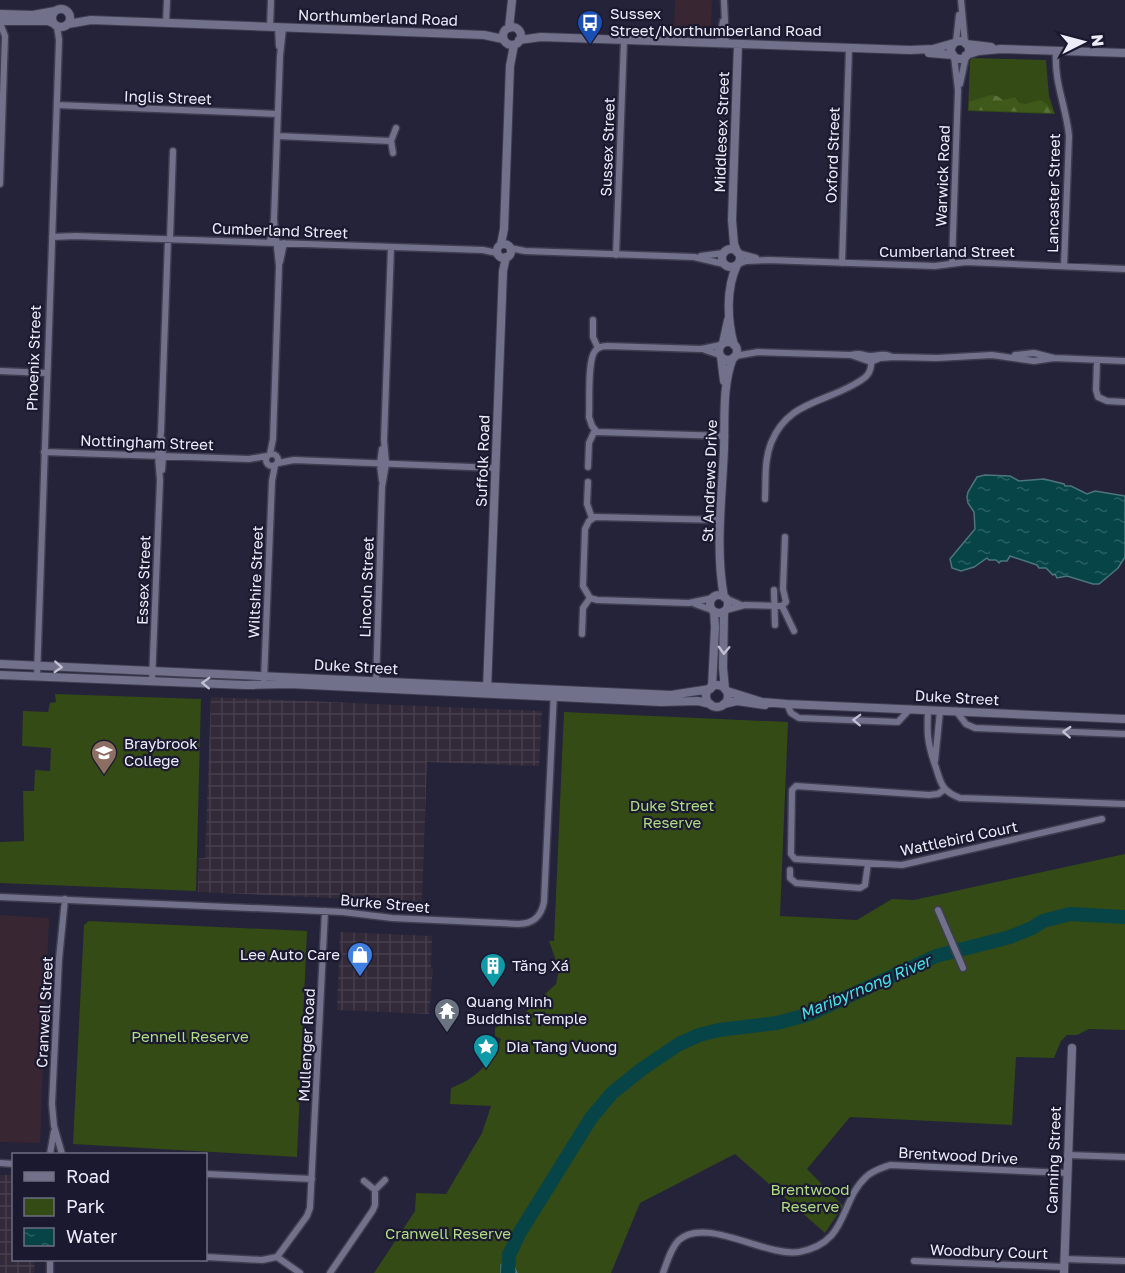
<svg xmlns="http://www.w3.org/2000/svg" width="1125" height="1273" font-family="'Golos Text',sans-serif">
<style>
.commercial{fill:#382732}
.industrial{fill:url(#industrial-grid)}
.green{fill:#344b15}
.forest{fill:url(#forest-firs)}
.water{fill:url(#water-ripples);stroke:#4b767e;stroke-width:1.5}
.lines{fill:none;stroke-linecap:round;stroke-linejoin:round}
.river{stroke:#064448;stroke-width:14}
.minor-casing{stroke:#3e3d50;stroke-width:9}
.tertiary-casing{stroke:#3e3d50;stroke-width:10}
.minor{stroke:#71718b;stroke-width:6}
.tertiary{stroke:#71718b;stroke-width:8}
.oneway{stroke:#c1c1d4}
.labels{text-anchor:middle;stroke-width:4.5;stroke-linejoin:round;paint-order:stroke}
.poi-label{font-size:15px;fill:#ececfb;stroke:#1a192f;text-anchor:start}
.street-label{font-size:15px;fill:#ececfb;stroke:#1a192f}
.park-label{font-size:15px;fill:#b2dd83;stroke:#1a192f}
.water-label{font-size:16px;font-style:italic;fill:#48e2eb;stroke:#1a192f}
</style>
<defs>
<pattern id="industrial-grid" width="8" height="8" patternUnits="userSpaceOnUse" patternTransform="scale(1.5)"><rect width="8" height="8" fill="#322939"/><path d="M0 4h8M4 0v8" fill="none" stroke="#463e4d"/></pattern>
<pattern id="forest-firs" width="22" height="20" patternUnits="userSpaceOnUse" patternTransform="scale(1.5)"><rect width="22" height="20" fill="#3e5919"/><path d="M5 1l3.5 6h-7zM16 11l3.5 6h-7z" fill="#5a713b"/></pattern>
<pattern id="water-ripples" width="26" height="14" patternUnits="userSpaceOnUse" patternTransform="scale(1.5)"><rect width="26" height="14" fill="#064448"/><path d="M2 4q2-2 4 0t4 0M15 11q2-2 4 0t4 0" fill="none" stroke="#2a5f63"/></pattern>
</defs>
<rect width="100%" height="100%" fill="#242339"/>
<path class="commercial" d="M675,0H712L711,28L674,27Z
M0,915L49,918L40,1143L0,1142Z"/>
<path class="industrial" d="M211,697L542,711L539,766L427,762L422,902L198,892L199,858H205Z
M340,932L432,936L431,968H433L429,1014L337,1010Z
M0,1175H13L14,1260H35L34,1273H0Z"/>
<path class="green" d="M972,58L1046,60L1049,96L1055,114L968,111L970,61Z
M55,694L201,699L196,891L0,883V842L24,841L23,791H34L35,770L50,771L51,748L22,746L23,711L48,712L50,703L56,702Z
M564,712L788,722L780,916L857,920L892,899L914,900L1125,854V1030L1089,1029L1077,1035H1067L1061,1041L1054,1058L1016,1057L1012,1125L850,1117L807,1169L843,1206L825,1233L735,1154L640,1203L611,1273H508V1256L501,1265V1273H374L415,1211L416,1193L446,1194L482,1133L491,1106L450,1104L451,1088C475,1079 492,1063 501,1039L495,1036V1028L504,1023H514L556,984L559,969L549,941H554Z
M89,921L307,931L297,1157L73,1144L84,925Z"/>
<path class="forest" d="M990,95L997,96L1003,100L1015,97L1019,103L1026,104L1040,100L1047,104L1054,113L969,110V102Z"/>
<path class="water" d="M985,475L1010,476L1019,481L1044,479L1064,484L1065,486H1071L1087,494L1095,491L1125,496V557L1118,568L1099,584H1093L1067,576L1057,578L1055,574L1053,575L1046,568H1039L1037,565L1010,556L1007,561H1001L999,563L996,560H989L987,558L974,567L961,571L952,568L950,559L975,529L974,512L968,503L967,497L968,492L977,477Z
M509,1255L517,1273H501V1265Z"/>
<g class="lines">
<path class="river" d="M508,1273L509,1255L520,1232L591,1118L612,1093L642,1069L679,1044L699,1035L719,1030L777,1023L810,1014L936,956L1010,937L1032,928L1043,921L1070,914L1125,917"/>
<defs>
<path id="minor" d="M724,0L726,44
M961,0L965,43
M0,23L5,36L0,184
M166,23L167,0
M270,27L271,0
M278,27L279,46
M956,42L959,15
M719,44L723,21
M1056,51C1054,84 1066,105 1069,136L1064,266
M960,84L966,56
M57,105L278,114
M277,136L391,141
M393,153L391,141L396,128
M52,237L75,236L483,250L497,253
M170,239L173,151
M270,242L274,219L280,56L283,28
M510,248L525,251L694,257L724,264
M738,253L756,258
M616,255L624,40
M701,256L724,253
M280,262L284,243
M842,263L849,48
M952,263L958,90L954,56
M738,264L746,261L768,260L935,266L966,262L1125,269
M593,320V337L598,348
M721,345L701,349L607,346C602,346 598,347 595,351C587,361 590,403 589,417L592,426L597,432L725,436
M705,350L720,355
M851,355L871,362L880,358L894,357L937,358L992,355L1034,361L1054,358
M1015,355L1034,353L1054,358L1125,361
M735,356L758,352L851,355C863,352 862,356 871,356C879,356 881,353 890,356
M1097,360L1096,390L1098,397L1107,401L1125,402
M0,371L46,373
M44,452L249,459L267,456
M266 460a6 6 0 1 1 12 0a6 6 0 1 1-12 0Z
M270,454L273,439L279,266L274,219
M278,463L294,460L496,468
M588,467L589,443L595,430
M162,470L163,456L162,439
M382,481L380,464L382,449
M588,482L587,504L592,518
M765,499C766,480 764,461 771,443C787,403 821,403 853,385C858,382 865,379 868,374C872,369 871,362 872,356
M774,590L775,625
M713,598L689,603L597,600L590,598L583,586L585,529L589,521L595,517L721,520
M727,599L741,605
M695,604L712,610
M782,606L794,631
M726,610L745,605L782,606L786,602L783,589L785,537
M582,634L583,608L590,598
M37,677L59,40L57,26
M264,680L272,481L275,465
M152,682L160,480L158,456L161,432L168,239
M376,685L382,487L386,464L384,440L391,247
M787,704L791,713L799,718L898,722L910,709
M928,710C927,732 927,741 934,762C941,781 939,790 960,798L1125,804
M956,711L966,724L975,728L1125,734
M935,761L940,711
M945,789L938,794L929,795L796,786L792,790L791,854L795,859L902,865L1102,819
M790,870V878L796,883L860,888L865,885L868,863
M0,897L343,912L392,918L518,924C533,924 541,917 544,902L554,692
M938,910L963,968
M50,1154L54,1131
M62,1154L54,1126L52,1104L59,959L65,899
M1068,1155L1125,1157
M0,1163L14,1164
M206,1174L312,1179
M364,1181L375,1190L385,1180
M206,1257L262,1260L277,1257L307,1216L310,1208L325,911
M277,1257L300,1273
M1064,1259L1125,1261
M914,1261L1064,1267
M50,1273V1260
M330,1273L373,1210L375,1205V1190
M663,1273C667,1262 671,1248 679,1240C706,1216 765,1257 799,1252C849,1243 839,1202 866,1177C873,1170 882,1168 890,1165L1067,1173"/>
<path id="tertiary" d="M52 18a9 9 0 1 1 18 0a9 9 0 1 1-18 0Z
M0,14L33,15L55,11
M0,21H48L53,23
M68,24L91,20L484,35L503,39
M503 36a9 9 0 1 1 18 0a9 9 0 1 1-18 0Z
M509,28L512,0
M519,40L541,37L910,50L933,49L954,43
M951 50a9 9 0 1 1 18 0a9 9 0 1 1-18 0Z
M966,44L991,47
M929,53L953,55
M966,55L979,51L1001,49L1125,53
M497 251a7 7 0 1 1 14 0a7 7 0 1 1-14 0Z
M501,244L504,229L510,66L514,45
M722 258a9 9 0 1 1 18 0a9 9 0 1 1-18 0Z
M737,252L734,244L732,220L738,44
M719 351a9 9 0 1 1 18 0a9 9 0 1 1-18 0Z
M723,343L728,320
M734,345C727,320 726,288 737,265
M721,357L724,381
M710 604a9 9 0 1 1 18 0a9 9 0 1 1-18 0Z
M724,597C715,549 722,497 724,449C725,420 722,385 733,358
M724,612L723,668L725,689
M0,664L671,695L710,689
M0,675L245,685L290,684L661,702L698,701L710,704
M706 696a11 11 0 1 1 22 0a11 11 0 1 1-22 0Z
M712,687L715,627L714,612
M487,690L503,271L506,257
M727,691L762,702L787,704L1125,719
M724,704L737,701L765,705
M1064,1273L1072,1048"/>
</defs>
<use href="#minor" class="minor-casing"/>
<use href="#tertiary" class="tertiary-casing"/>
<use href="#minor" class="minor"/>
<use href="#tertiary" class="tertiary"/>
</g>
<defs><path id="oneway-chevron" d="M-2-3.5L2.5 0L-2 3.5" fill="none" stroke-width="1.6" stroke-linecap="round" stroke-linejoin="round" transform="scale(1.5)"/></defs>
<g class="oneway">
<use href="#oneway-chevron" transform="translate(724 650) rotate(92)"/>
<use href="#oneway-chevron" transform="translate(58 667) rotate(3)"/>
<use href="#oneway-chevron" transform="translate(206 683) rotate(-178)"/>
<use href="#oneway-chevron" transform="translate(857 720) rotate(-178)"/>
<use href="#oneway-chevron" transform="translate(1067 732) rotate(-177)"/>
</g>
<defs>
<symbol id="bus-pin" viewBox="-11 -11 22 30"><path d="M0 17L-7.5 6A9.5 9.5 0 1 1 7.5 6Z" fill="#1a4fb4" stroke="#1a192f"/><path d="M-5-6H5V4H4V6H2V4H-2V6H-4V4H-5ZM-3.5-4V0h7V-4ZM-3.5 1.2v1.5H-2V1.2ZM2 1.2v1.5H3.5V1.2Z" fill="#fff"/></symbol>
<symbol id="school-pin" viewBox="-11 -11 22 30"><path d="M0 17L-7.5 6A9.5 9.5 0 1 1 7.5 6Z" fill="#8d6e63" stroke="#1a192f"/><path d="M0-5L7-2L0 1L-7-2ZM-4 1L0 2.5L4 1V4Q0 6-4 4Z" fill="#fff"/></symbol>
<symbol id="shop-pin" viewBox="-11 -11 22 30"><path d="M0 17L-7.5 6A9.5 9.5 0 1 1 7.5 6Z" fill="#3f7fe0" stroke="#1a192f"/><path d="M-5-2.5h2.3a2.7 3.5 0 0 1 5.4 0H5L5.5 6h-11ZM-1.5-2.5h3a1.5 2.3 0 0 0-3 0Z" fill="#fff"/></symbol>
<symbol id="building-pin" viewBox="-11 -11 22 30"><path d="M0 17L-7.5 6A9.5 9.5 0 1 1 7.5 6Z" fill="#0f9aa8" stroke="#1a192f"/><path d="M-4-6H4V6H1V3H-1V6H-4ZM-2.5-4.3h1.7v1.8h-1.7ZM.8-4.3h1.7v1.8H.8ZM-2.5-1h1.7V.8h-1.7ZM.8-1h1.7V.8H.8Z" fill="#fff"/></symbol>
<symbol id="temple-pin" viewBox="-11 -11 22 30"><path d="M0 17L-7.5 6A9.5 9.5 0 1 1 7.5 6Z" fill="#6b7280" stroke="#1a192f"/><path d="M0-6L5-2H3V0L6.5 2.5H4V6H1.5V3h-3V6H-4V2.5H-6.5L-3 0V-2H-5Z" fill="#fff"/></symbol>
<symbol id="sight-pin" viewBox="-11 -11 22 30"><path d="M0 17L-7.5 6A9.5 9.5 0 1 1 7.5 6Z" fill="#0f9aa8" stroke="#1a192f"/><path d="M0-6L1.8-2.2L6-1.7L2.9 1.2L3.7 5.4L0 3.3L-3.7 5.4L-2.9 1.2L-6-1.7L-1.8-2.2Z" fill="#fff"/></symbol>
</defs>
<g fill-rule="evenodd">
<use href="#bus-pin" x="575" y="8" width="30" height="40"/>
<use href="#school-pin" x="89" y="738" width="30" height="40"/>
<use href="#shop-pin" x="345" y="940" width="30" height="40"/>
<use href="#building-pin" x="478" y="951" width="30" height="40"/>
<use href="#temple-pin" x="432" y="996" width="30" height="40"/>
<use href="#sight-pin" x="471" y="1032" width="30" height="40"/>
</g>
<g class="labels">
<g class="poi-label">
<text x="610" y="19">Sussex<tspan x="610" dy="17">Street/Northumberland Road</tspan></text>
<text x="124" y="749">Braybrook<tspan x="124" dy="17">College</tspan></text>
<text x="340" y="960" text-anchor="end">Lee Auto Care</text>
<text x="512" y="971">Tăng Xá</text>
<text x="466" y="1007">Quang Minh<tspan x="466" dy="17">Buddhist Temple</tspan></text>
<text x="506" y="1052">Dia Tang Vuong</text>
</g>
<g class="street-label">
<text transform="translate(378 18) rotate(2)" y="5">Northumberland Road</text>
<text transform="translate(168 98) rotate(2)" y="5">Inglis Street</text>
<text transform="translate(722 132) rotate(-88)" y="5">Middlesex Street</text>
<text transform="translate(608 147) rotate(-88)" y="5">Sussex Street</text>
<text transform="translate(833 155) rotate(-88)" y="5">Oxford Street</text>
<text transform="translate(943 176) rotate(-88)" y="5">Warwick Road</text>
<text transform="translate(1054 193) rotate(-89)" y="5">Lancaster Street</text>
<text transform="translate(280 231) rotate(2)" y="5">Cumberland Street</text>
<text x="947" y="257">Cumberland Street</text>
<text transform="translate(34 358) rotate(-88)" y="5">Phoenix Street</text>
<text transform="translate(147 443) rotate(2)" y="5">Nottingham Street</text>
<text transform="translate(483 461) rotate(-88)" y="5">Suffolk Road</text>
<text transform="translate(710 481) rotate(-88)" y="5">St Andrews Drive</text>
<text transform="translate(144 580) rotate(-88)" y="5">Essex Street</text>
<text transform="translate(256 582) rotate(-88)" y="5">Wiltshire Street</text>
<text transform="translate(367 587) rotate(-88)" y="5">Lincoln Street</text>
<text transform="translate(356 667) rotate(3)" y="5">Duke Street</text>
<text transform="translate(957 698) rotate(3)" y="5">Duke Street</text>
<text transform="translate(959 839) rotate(-12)" y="5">Wattlebird Court</text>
<text transform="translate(385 904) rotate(5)" y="5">Burke Street</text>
<text transform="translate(45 1012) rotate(-87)" y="5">Cranwell Street</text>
<text transform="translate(307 1045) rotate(-87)" y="5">Mullenger Road</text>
<text transform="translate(958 1156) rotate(3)" y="5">Brentwood Drive</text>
<text transform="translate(1054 1160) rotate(-88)" y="5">Canning Street</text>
<text transform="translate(989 1252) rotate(2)" y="5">Woodbury Court</text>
</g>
<g class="park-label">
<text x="672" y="811">Duke Street<tspan x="672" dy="17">Reserve</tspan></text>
<text x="190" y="1042">Pennell Reserve</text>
<text x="810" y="1195">Brentwood<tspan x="810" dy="17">Reserve</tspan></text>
<text x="448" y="1239">Cranwell Reserve</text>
</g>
<g class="water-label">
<text transform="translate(865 987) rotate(-23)" y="6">Maribyrnong River</text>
</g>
</g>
<rect x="12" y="1153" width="195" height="108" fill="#1a192f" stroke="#6e6d81" stroke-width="1.5"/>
<rect x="24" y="1172" width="30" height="9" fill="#71718b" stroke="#6e6d81" stroke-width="1.5"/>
<text x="66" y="1183" font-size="18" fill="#ececfb">Road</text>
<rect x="24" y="1198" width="30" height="18" fill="#344b15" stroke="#6e6d81" stroke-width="1.5"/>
<text x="66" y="1213" font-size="18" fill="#ececfb">Park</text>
<rect x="24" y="1228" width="30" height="18" fill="url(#water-ripples)" stroke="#6e6d81" stroke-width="1.5"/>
<text x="66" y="1243" font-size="18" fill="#ececfb">Water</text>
<g transform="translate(1083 42) rotate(84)" stroke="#1a192f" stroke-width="4.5" paint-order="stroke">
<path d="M0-4.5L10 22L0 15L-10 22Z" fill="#ececfb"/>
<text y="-9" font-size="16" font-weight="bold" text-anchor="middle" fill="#ececfb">N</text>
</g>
</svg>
